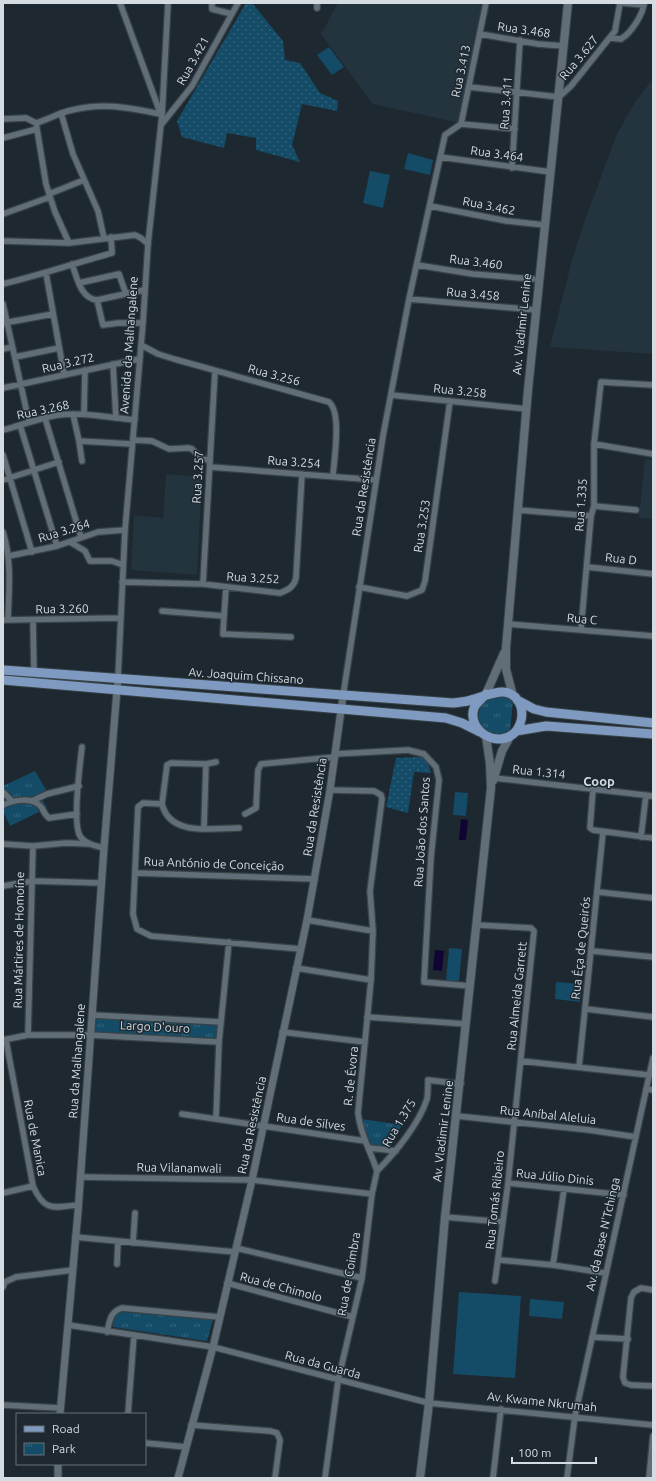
<svg xmlns="http://www.w3.org/2000/svg" width="656" height="1481" font-family="Ubuntu,sans-serif">
<style>
.built{fill:#23343f}
.grass{fill:url(#grass-dots)}
.park{fill:url(#park-tufts)}
.garden{fill:#144b66}
.water{fill:#100435}
.lines{fill:none;stroke-linecap:round;stroke-linejoin:round}
.minor-casing{stroke:#384247;stroke-width:8}
.tertiary-casing{stroke:#384247;stroke-width:9}
.secondary-casing{stroke:#384247;stroke-width:10}
.primary-casing{stroke:#384247;stroke-width:11}
.minor{stroke:#616e77;stroke-width:5.5}
.tertiary{stroke:#616e77;stroke-width:7}
.secondary{stroke:#616e77;stroke-width:8}
.primary{stroke:#7f9ac1;stroke-width:9}
.labels{text-anchor:middle;stroke-width:3;stroke-linejoin:round;paint-order:stroke}
.street-label{font-size:12px;fill:#d5dce1;stroke:#1d2830}
.neighbourhood-label{font-size:13px;font-weight:bold;fill:#d5dce1;stroke:#1d2830}
</style>
<defs>
<pattern id="grass-dots" width="8" height="8" patternUnits="userSpaceOnUse"><rect width="8" height="8" fill="#144b66"/><path d="M2 2h.1M6 6h.1" fill="none" stroke="#35647c" stroke-width="1.8" stroke-linecap="round"/></pattern>
<pattern id="park-tufts" width="24" height="20" patternUnits="userSpaceOnUse"><rect width="24" height="20" fill="#144b66"/><path d="M3 7l-1-3M5 7V3M7 7l1-3M15 17l-1-3M17 17v-4M19 17l1-3" fill="none" stroke="#35647c"/></pattern>
</defs>
<rect width="100%" height="100%" fill="#1d2830"/>
<path class="built" d="M338,3H485L460,123L373,104L321,34Z
M653,79V354L550,347L572,260L584,223L616,136L635,102Z
M645,459L653,460V519L639,518Z
M166,474L202,477L197,575L131,570L134,515L163,518Z"/>
<path class="grass" d="M246,3H252L283,41L285,60L300,63L320,93L338,101L337,111L302,104L292,145L300,162L256,150V138L227,133L224,148L182,137L177,121Z
M421,757L428,762L431,773L414,772L408,813L386,807L396,758Z"/>
<path class="park" d="M500,690L513,702L510,731L497,741L477,723L480,703Z
M35,771L48,793L41,797L47,808L10,826L3,811V786Z
M92,1015L221,1022L219,1042L90,1035Z
M362,1119L402,1125L388,1150L371,1146L366,1138Z
M118,1311L122,1312L213,1319L207,1341L113,1327L112,1318Z"/>
<path class="garden" d="M329,47L344,67L332,75L317,55Z
M408,153L433,160L430,175L404,169Z
M370,171L390,175L383,208L363,203Z
M455,792L468,793L466,816L453,815Z
M449,948L462,949L459,982L446,981Z
M556,982L582,984L580,1002L555,999Z
M459,1292L521,1296L515,1378L453,1374Z
M530,1299L564,1302L562,1319L529,1316Z"/>
<path class="water" d="M461,819L468,820L466,840H459Z
M435,950L444,951L442,971L433,970Z"/>
<g class="lines">
<defs>
<path id="minor" d="M120,3L161,115
M212,3V9L232,14
M623,3L644,5
M317,8V3
M480,34L538,44L564,46
M610,38L621,39C631,33 643,15 644,3
M469,87L559,97L571,86L615,31L620,3
M61,113L73,154L98,211L104,238
M3,119L26,118L36,123L46,184L55,212L69,243
M36,123C47,120 57,114 68,111C100,102 128,107 160,114
M461,124L515,129
M161,125L192,86L238,3
M3,138L37,129
M440,157L551,172
M512,168L520,40
M49,194L84,180
M430,206L507,221L545,225
M3,214L50,197
M3,241L69,243L135,235L141,238L148,244
M72,264C77,277 80,298 97,300L144,290
M417,265L473,274L533,279
M46,273L64,374
M79,283L119,274L126,294
M3,284C40,275 76,263 112,253L111,237
M409,299L536,310
M97,300L103,325L118,323H143
M3,304L29,422
M4,323L53,314
M141,345L158,354L174,359L329,402C342,413 334,459 333,476
M3,349L12,347
M15,357L59,348
M113,364L116,418
M3,388L139,359
M391,395L527,409
M73,414L79,441L82,461
M84,414L85,370
M45,418L81,537
M20,425L57,546
M3,430C26,424 49,414 73,414C93,414 114,418 135,420
M133,440L152,441L169,449L188,448L192,449L201,458L210,461
M79,441L132,444
M594,444L653,454
M3,455L32,552
M210,467L376,480
M3,480L59,462
M594,506L636,510
M518,510L591,516
M3,532C12,561 9,589 8,619
M70,542L85,551L90,561H112L123,565
M9,556L57,546L98,532L125,530
M587,567L653,574
M122,582L203,584L280,593C288,590 294,587 296,578L302,474
M203,584L215,371
M359,587L407,596L422,590L425,581L450,401
M162,611L224,616L226,588
M224,616L223,634L291,637
M3,620L121,618
M33,620L34,673
M508,624L653,636
M581,629L591,516L594,506V444L601,382L653,385
M118,678L125,530L143,323L148,244L162,115L168,3
M343,696L383,436L409,299L445,135L461,124L486,3
M82,747C80,764 72,823 80,836C85,844 96,846 104,848
M335,754L408,750L424,754L436,767L439,780L431,857L424,982L470,986
M216,762L206,764L171,763L167,765L162,804C170,837 213,828 239,828
M494,778L653,796
M593,789L590,828L593,830L653,838
M330,790L374,791L381,795L382,799L370,891L373,931L371,980L358,1113C360,1134 371,1152 377,1171
M3,792L12,801
M32,801L47,794L79,786
M162,804L143,803L138,807L133,914L137,929L151,936L301,949
M3,805C14,800 33,796 42,808C44,812 45,815 49,818L77,814
M245,814L256,808L258,770L261,764L335,757
M204,828L206,764
M641,837L646,795
M3,844L33,846L66,843L90,844
M136,873L315,879
M3,886L32,881L101,883
M598,892L653,898
M307,920L373,931
M477,925L531,928L534,931L508,1183L495,1281
M592,951L653,957
M296,968L371,980
M586,1009L653,1017
M92,1015L221,1022
M367,1017L466,1024
M282,1032L365,1042
M28,1035L33,846
M3,1040L28,1035H90L219,1042
M6,1040L33,1186C44,1211 52,1208 77,1205
M521,1061L649,1075
M579,1067L603,832
M646,1089L653,1090
M182,1114L365,1141
M457,1116L589,1130L636,1137
M216,1119L219,1042L229,942
M370,1148L396,1151
M377,1171C395,1153 419,1124 427,1099C428,1093 428,1086 428,1080L461,1084
M80,1177L252,1180L372,1194
M508,1183L624,1195
M3,1193L33,1186
M445,1217L503,1222
M75,1237L235,1252
M133,1243L135,1213
M236,1248L362,1278
M499,1260L553,1265L605,1273
M117,1264L118,1241
M553,1265L564,1189
M227,1283L353,1317
M3,1287L5,1282L16,1277L73,1270
M653,1290L641,1288L634,1292L631,1298L623,1377L625,1383L631,1385L653,1386
M68,1325L213,1347L429,1403L653,1425
M107,1332C110,1320 110,1312 122,1308L219,1317
M592,1337L628,1339
M3,1405L60,1408
M128,1414L134,1335
M191,1425L270,1431L277,1433L280,1440L275,1478
M145,1443L186,1447
M325,1478L338,1381L362,1278L372,1194L377,1171
M493,1478L501,1409
M567,1478L575,1416L653,1058
M649,1478L653,1436"/>
<path id="tertiary" d="M60,1414L78,1212L104,848L118,678
M58,1478V1464
M178,1478L213,1347L252,1180L307,920L330,790L343,696"/>
<path id="secondary" d="M486,694L504,653
M513,696L506,669V648L528,390L568,3
M493,781L502,751L511,735
M420,1478L429,1403L445,1217L491,788L490,764L486,736"/>
<path id="primary" d="M3,670L453,703C459,702 466,702 471,700C488,696 512,681 521,707C523,715 521,724 517,730C501,751 466,732 474,708C476,703 483,698 486,694
M3,680L446,718L462,723L480,732
M517,700L534,709L546,712L653,723
M516,731L546,726L653,734"/>
</defs>
<use href="#minor" class="minor-casing"/>
<use href="#tertiary" class="tertiary-casing"/>
<use href="#secondary" class="secondary-casing"/>
<use href="#primary" class="primary-casing"/>
<use href="#minor" class="minor"/>
<use href="#tertiary" class="tertiary"/>
<use href="#secondary" class="secondary"/>
<use href="#primary" class="primary"/>
</g>
<g class="labels">
<g class="street-label">
<text transform="translate(524 30) rotate(8)" y="4">Rua 3.468</text>
<text transform="translate(579 58) rotate(-50)" y="4">Rua 3.627</text>
<text transform="translate(193 61) rotate(-61)" y="4">Rua 3.421</text>
<text transform="translate(461 71) rotate(-78)" y="4">Rua 3.413</text>
<text transform="translate(506 103) rotate(-86)" y="4">Rua 3.411</text>
<text transform="translate(497 154) rotate(8)" y="4">Rua 3.464</text>
<text transform="translate(489 206) rotate(11)" y="4">Rua 3.462</text>
<text transform="translate(476 262) rotate(7)" y="4">Rua 3.460</text>
<text transform="translate(473 294) rotate(5)" y="4">Rua 3.458</text>
<text transform="translate(522 324) rotate(-84)" y="4">Av. Vladimir Lenine</text>
<text transform="translate(129 345) rotate(-86)" y="4">Avenida da Malhangalene</text>
<text transform="translate(68 363) rotate(-13)" y="4">Rua 3.272</text>
<text transform="translate(274 375) rotate(15)" y="4">Rua 3.256</text>
<text transform="translate(460 391) rotate(6)" y="4">Rua 3.258</text>
<text transform="translate(43 410) rotate(-12)" y="4">Rua 3.268</text>
<text transform="translate(294 462) rotate(4)" y="4">Rua 3.254</text>
<text transform="translate(198 477) rotate(-87)" y="4">Rua 3.257</text>
<text transform="translate(364 487) rotate(-81)" y="4">Rua da Resistência</text>
<text transform="translate(581 505) rotate(-86)" y="4">Rua 1.335</text>
<text transform="translate(422 526) rotate(-81)" y="4">Rua 3.253</text>
<text transform="translate(64 531) rotate(-17)" y="4">Rua 3.264</text>
<text transform="translate(621 559) rotate(6)" y="4">Rua D</text>
<text transform="translate(253 578) rotate(3)" y="4">Rua 3.252</text>
<text transform="translate(62 609) rotate(-1)" y="4">Rua 3.260</text>
<text transform="translate(582 619) rotate(5)" y="4">Rua C</text>
<text transform="translate(246 676) rotate(4)" y="4">Av. Joaquim Chissano</text>
<text transform="translate(539 772) rotate(6)" y="4">Rua 1.314</text>
<text transform="translate(315 807) rotate(-81)" y="4">Rua da Resistência</text>
<text transform="translate(422 832) rotate(-86)" y="4">Rua João dos Santos</text>
<text transform="translate(214 864) rotate(2)" y="4">Rua António de Conceição</text>
<text transform="translate(19 940) rotate(-89)" y="4">Rua Mártires de Homoíne</text>
<text transform="translate(581 948) rotate(-84)" y="4">Rua Éça de Queirós</text>
<text transform="translate(517 996) rotate(-84)" y="4">Rua Almeida Garrett</text>
<text transform="translate(155 1027) rotate(3)" y="4">Largo D'ouro</text>
<text transform="translate(77 1061) rotate(-86)" y="4">Rua da Malhangalene</text>
<text transform="translate(351 1076) rotate(-84)" y="4">R. de Évora</text>
<text transform="translate(548 1115) rotate(6)" y="4">Rua Aníbal Aleluia</text>
<text transform="translate(311 1122) rotate(8)" y="4">Rua de Silves</text>
<text transform="translate(399 1123) rotate(-59)" y="4">Rua 1.375</text>
<text transform="translate(252 1125) rotate(-78)" y="4">Rua da Resistência</text>
<text transform="translate(443 1131) rotate(-83)" y="4">Av. Vladimir Lenine</text>
<text transform="translate(35 1138) rotate(79)" y="4">Rua de Manica</text>
<text transform="translate(179 1168) rotate(1)" y="4">Rua Vilananwali</text>
<text transform="translate(555 1177) rotate(6)" y="4">Rua Júlio Dinis</text>
<text transform="translate(495 1200) rotate(-84)" y="4">Rua Tomás Ribeiro</text>
<text transform="translate(603 1234) rotate(-77)" y="4">Av. da Base N'Tchinga</text>
<text transform="translate(349 1274) rotate(-80)" y="4">Rua de Coimbra</text>
<text transform="translate(281 1287) rotate(15)" y="4">Rua de Chimolo</text>
<text transform="translate(323 1365) rotate(15)" y="4">Rua da Guarda</text>
<text transform="translate(542 1402) rotate(6)" y="4">Av. Kwame Nkrumah</text>
</g>
<g class="neighbourhood-label">
<text x="599" y="786">Coop</text>
</g>
</g>
<rect width="656" height="1481" fill="none" stroke="#d5dce1" stroke-width="8"/>
<rect x="16" y="1413" width="130" height="52" fill="#1d2830" stroke="#677077"/>
<rect x="24" y="1426" width="20" height="6" fill="#7f9ac1" stroke="#677077"/>
<text x="52" y="1433" font-size="12" fill="#d5dce1">Road</text>
<rect x="24" y="1443" width="20" height="12" fill="url(#park-tufts)" stroke="#677077"/>
<text x="52" y="1453" font-size="12" fill="#d5dce1">Park</text>
<path d="M512 1457v6h84v-6" fill="none" stroke="#d5dce1" stroke-width="2"/>
<text x="518" y="1457" font-size="12" fill="#d5dce1" stroke="#1d2830" stroke-width="3" paint-order="stroke">100 m</text>
</svg>
